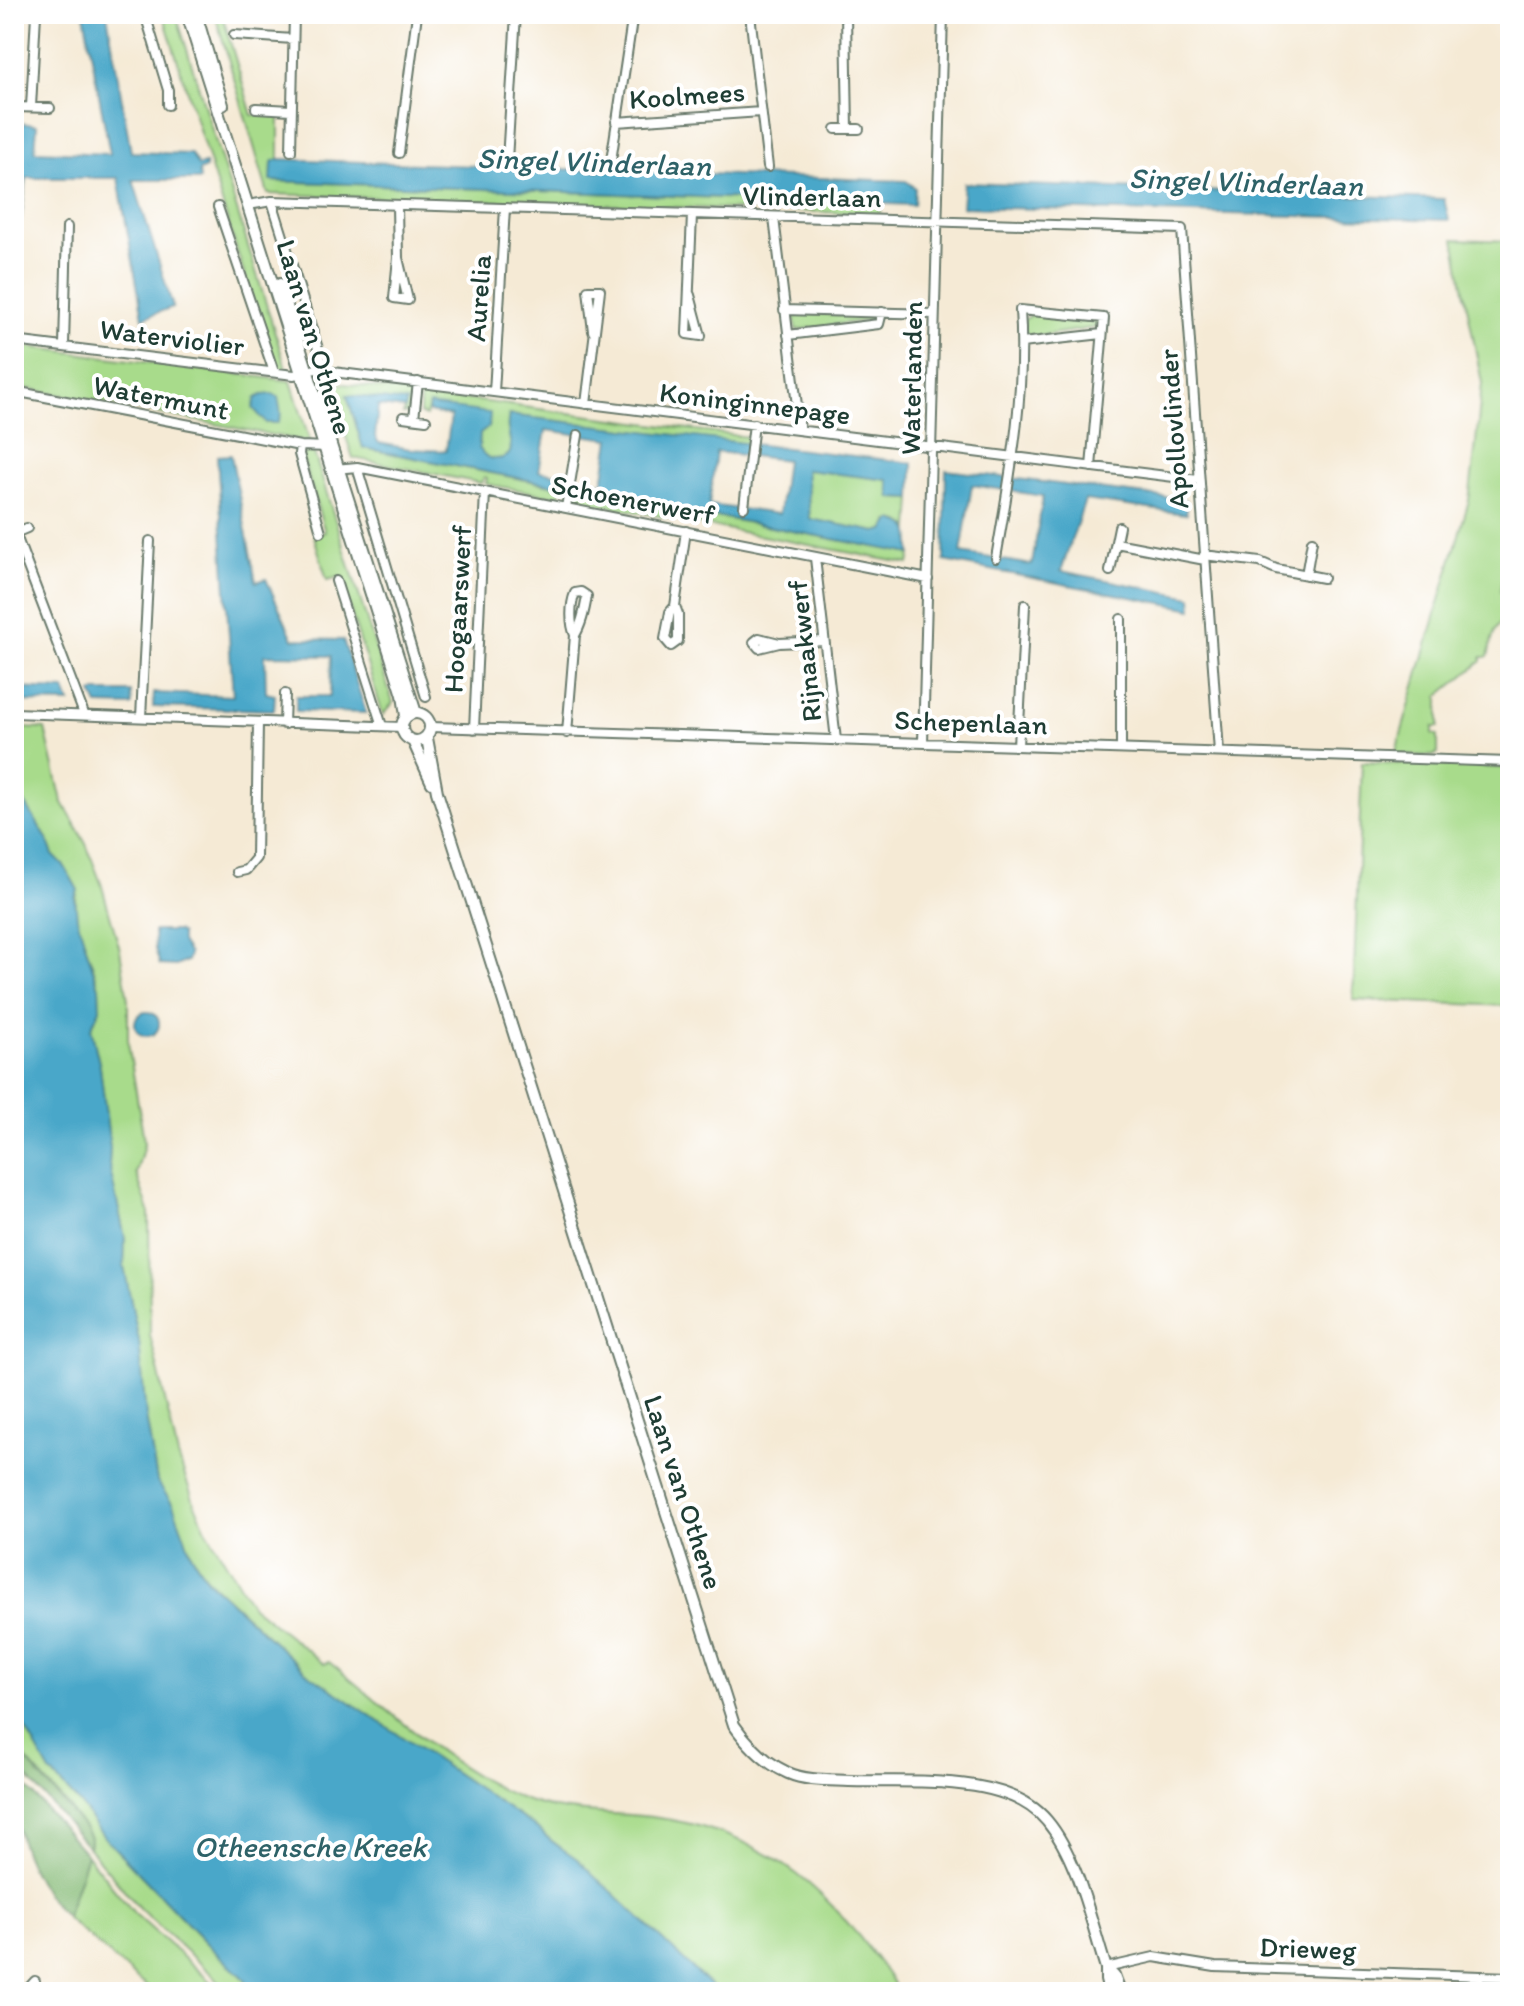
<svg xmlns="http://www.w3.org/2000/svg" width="1524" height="2006" font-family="Itim,sans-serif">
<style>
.green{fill:#a8db8b;stroke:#648c60;stroke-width:2}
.forest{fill:#86bb77;stroke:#527c56;stroke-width:2}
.water{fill:#4aa7c9;stroke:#34727e;stroke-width:2;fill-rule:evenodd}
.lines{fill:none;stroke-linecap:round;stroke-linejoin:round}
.minor-casing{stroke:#6a7a6c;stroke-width:12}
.tertiary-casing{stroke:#6a7a6c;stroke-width:14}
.minor{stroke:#fff;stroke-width:8}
.tertiary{stroke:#fff;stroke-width:10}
.labels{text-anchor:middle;stroke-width:8;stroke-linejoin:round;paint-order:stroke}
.street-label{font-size:28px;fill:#1f3d34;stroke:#fff}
.water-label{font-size:30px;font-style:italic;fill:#2e6268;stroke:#fff}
</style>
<rect width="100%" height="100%" fill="#fff"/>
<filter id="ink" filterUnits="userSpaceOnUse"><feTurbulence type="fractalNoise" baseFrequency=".0125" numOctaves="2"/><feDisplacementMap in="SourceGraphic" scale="16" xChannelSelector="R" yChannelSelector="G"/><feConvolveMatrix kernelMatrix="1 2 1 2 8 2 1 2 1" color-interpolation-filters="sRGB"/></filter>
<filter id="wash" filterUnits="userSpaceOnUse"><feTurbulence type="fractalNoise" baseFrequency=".006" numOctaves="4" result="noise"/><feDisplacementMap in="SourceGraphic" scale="32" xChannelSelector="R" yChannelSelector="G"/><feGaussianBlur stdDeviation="1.8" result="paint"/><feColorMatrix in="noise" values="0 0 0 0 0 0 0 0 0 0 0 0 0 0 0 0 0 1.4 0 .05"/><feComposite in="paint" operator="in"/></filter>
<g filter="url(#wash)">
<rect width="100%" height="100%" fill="#f5ead5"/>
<path class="green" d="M163,14H176L286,368L275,369L273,366Z
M215,14H222L252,115H279V159L272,162V181L881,204L880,214L268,194Z
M1454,239L1510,241V571L1503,576L1500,591L1505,603L1510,605V615C1493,625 1492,639 1488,657H1482V661L1439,696V727H1433V734L1438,735V754L1432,756L1395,755L1469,500L1475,452L1482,383Z
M794,313L876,316L877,319L796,330Z
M1033,314L1098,321L1100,327L1031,337L1023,330L1024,320Z
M14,345L291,381L310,442L14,386Z
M328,382L414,392L410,413L403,414L405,409L347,396L363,448L561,487L559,497L486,484L487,478L484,477L481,483L353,458Z
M420,393L747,437L748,444L509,415C509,417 507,426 508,429C509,441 519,459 495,459C487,459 483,454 479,448L480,434L489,426L429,406L426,416L420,414Z
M308,452L314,453L393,703L383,715L340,577L327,580L314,536L325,532L303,460V455Z
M806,469L889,480L891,498L912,499L910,529C906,523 896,519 889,521L884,530L877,532L810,519Z
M577,490L911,554L909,564L574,500Z
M14,717H19L21,728L45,729L62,801L86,844L101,883L120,950L128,1000V1043L143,1134L144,1145L136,1173L149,1211L150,1335L178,1456L195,1505L206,1529L252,1606L324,1664L329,1662C388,1709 450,1769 520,1798C562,1815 608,1812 652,1817C771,1832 836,1895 899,1992H717L605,1885C592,1877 587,1868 577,1859C564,1849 551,1843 541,1831L306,1672L207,1579L192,1556L173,1506L157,1481L146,1416L139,1341L124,1267L125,1238L109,1165L110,1148L100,1067L91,1028C120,980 64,936 78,890L65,867L53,855L47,839L14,785Z
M1362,762L1510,768V1006L1353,1000Z
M14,1709L50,1772L80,1804L105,1838L214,1951L242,1976L249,1987L231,1992L140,1909L89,1848L90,1842L69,1807L14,1746Z
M87,1855L134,1913L222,1992H152L66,1917Z"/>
<path class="forest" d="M14,1746L84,1827L90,1837L89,1848L14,1762Z
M14,1773L87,1855L66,1917C38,1890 20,1850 14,1811C12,1799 14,1785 14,1773Z"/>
<path class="water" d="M84,14H107L131,152L191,154L198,166L205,164L206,168L199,171L200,180H133L173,307L143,318L118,178H27L14,266V151L21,123L37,125L35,151L110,154Z
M279,159L906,181L915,188L914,205L271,181L272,162Z
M964,183L1444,199L1449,220L962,207Z
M273,394L278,397L281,414L278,423H266L253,408L256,398L262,395Z
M347,395L407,402L405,409L378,406L375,437L379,443L410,449L446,451L451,416L428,412L429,405L490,413L489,427L480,434L479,448C483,454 487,459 495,459C519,459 509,441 508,429C507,424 508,420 509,415L913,463L912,499L891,498L888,480L806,470L810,519L877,532L884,530L892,520C915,526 910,533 911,554L363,448ZM546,430L610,439L603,483L539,471ZM716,452L786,460L779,514L709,505Z
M231,455L256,582L266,579L293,639L343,640L366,713L296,711V696H330L331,656L265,655L266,693L275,695L274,710L153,707L154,693L233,696L217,456Z
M946,470L1186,500V514L1085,500L1061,571L1192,597L1193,609L944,561ZM972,485L1043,496L1032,565L961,553Z
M14,688L65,690L70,703L14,702Z
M94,692H131L132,706L98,705L92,693Z
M14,785L47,839L53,855L65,867L78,890L75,898L77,918L99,988L100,1009L91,1028L100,1067L110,1148L109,1165L125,1238L124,1267L139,1341L146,1416L157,1481L173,1505L192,1556L207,1580L306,1672L541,1831C551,1843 564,1849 577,1859C587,1868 592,1877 605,1885L717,1992H253L242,1976L214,1951L105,1838L80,1804L50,1772L14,1709Z
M154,931H177L181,934V942L189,954L187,961L176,966L160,965L155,949Z
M135 1024a12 12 0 1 1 24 0a12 12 0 1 1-24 0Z"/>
</g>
<g filter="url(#ink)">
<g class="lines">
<defs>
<path id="minor" d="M145,14L168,90V105
M750,14L768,167
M846,14L848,129
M234,35L293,39
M14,107L50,108
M31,107L36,14
M256,108L291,110
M616,122L761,112
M836,129H859
M291,151L294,14
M399,153L417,14
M507,160L516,14
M611,161L633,14
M272,201L325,371
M248,205L272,201L1182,229L1219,752
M397,206L398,258L394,298L408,300L398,258
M218,207L274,372
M774,218L800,430
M690,295L701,336L687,334L692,215
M784,310L934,314
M788,335L879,324L882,312
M14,341L294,375L315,369L325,371L1198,480
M1022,343L1102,334
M64,346L67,227
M14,391L300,446L328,447
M494,392L505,208
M586,404L600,290H588L593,331
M403,417L426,420
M414,418L418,382
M300,446L299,454L321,532
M357,467L426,697
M335,469L357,467L928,579
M744,507L754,424
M566,508L578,435
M27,528L15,533L84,714
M1116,543L1205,560
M1204,555L1260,562L1276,569L1323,578
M815,558L836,740
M996,558C1010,476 1026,393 1020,310L1104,318L1091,467
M1110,571L1119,527
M1306,575L1312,541
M336,581L382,726
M675,606L678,614V641L671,646L665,639L670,612L675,606L686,531
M1121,619V749
M779,643L759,648L754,642L759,638L779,643L824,641
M14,713L402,727
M141,717L150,541
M284,724L285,694
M431,727L1510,762
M474,729L485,492
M567,733L575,635C570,624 570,605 575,593L581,592L587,596C585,609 582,624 575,635
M923,743L943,14
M1018,746L1025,605
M237,872L246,870L256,858L258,722
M1106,1968L1154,1957L1215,1967L1510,1977
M25,1992L35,1981"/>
<path id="tertiary" d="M187,14L403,695L406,716
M196,14L223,105
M280,284L416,713
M402 727a14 14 0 1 1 28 0a14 14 0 1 1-28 0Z
M427,738L437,792L734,1725C748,1745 765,1763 788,1773C806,1781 829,1780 849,1781C907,1783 1007,1772 1047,1821C1078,1858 1091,1922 1106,1968V1980L1109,1992
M413,741L432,783
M1106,1968L1114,1976L1120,1992"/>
</defs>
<use href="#minor" class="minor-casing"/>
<use href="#tertiary" class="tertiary-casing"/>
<use href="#minor" class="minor"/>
<use href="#tertiary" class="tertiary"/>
</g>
</g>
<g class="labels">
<g class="street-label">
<text transform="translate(687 95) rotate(-4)" y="10">Koolmees</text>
<text transform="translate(812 196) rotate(1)" y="10">Vlinderlaan</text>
<text transform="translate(478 298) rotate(-86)" y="10">Aurelia</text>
<text transform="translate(172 337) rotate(7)" y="10">Waterviolier</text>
<text transform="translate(315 337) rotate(73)" y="10">Laan van Othene</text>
<text transform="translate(911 378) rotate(-89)" y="10">Waterlanden</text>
<text transform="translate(161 397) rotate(11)" y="10">Watermunt</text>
<text transform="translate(755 403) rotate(7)" y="10">Koninginnepage</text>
<text transform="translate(1173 429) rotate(-94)" y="10">Apollovlinder</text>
<text transform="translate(633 499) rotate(11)" y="10">Schoenerwerf</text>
<text transform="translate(457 609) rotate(-87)" y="10">Hoogaarswerf</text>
<text transform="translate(804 651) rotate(-96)" y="10">Rijnaakwerf</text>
<text transform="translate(971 722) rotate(2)" y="10">Schepenlaan</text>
<text transform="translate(684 1492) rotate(72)" y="10">Laan van Othene</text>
<text transform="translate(1308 1948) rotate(2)" y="10">Drieweg</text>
</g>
<g class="water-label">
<text transform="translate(594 162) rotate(2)" y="10">Singel Vlinderlaan</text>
<text transform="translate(1246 182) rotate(2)" y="10">Singel Vlinderlaan</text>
<text x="310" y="1857">Otheensche Kreek</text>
</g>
</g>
<rect width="1524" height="2006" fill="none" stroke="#fff" stroke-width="48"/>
</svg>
